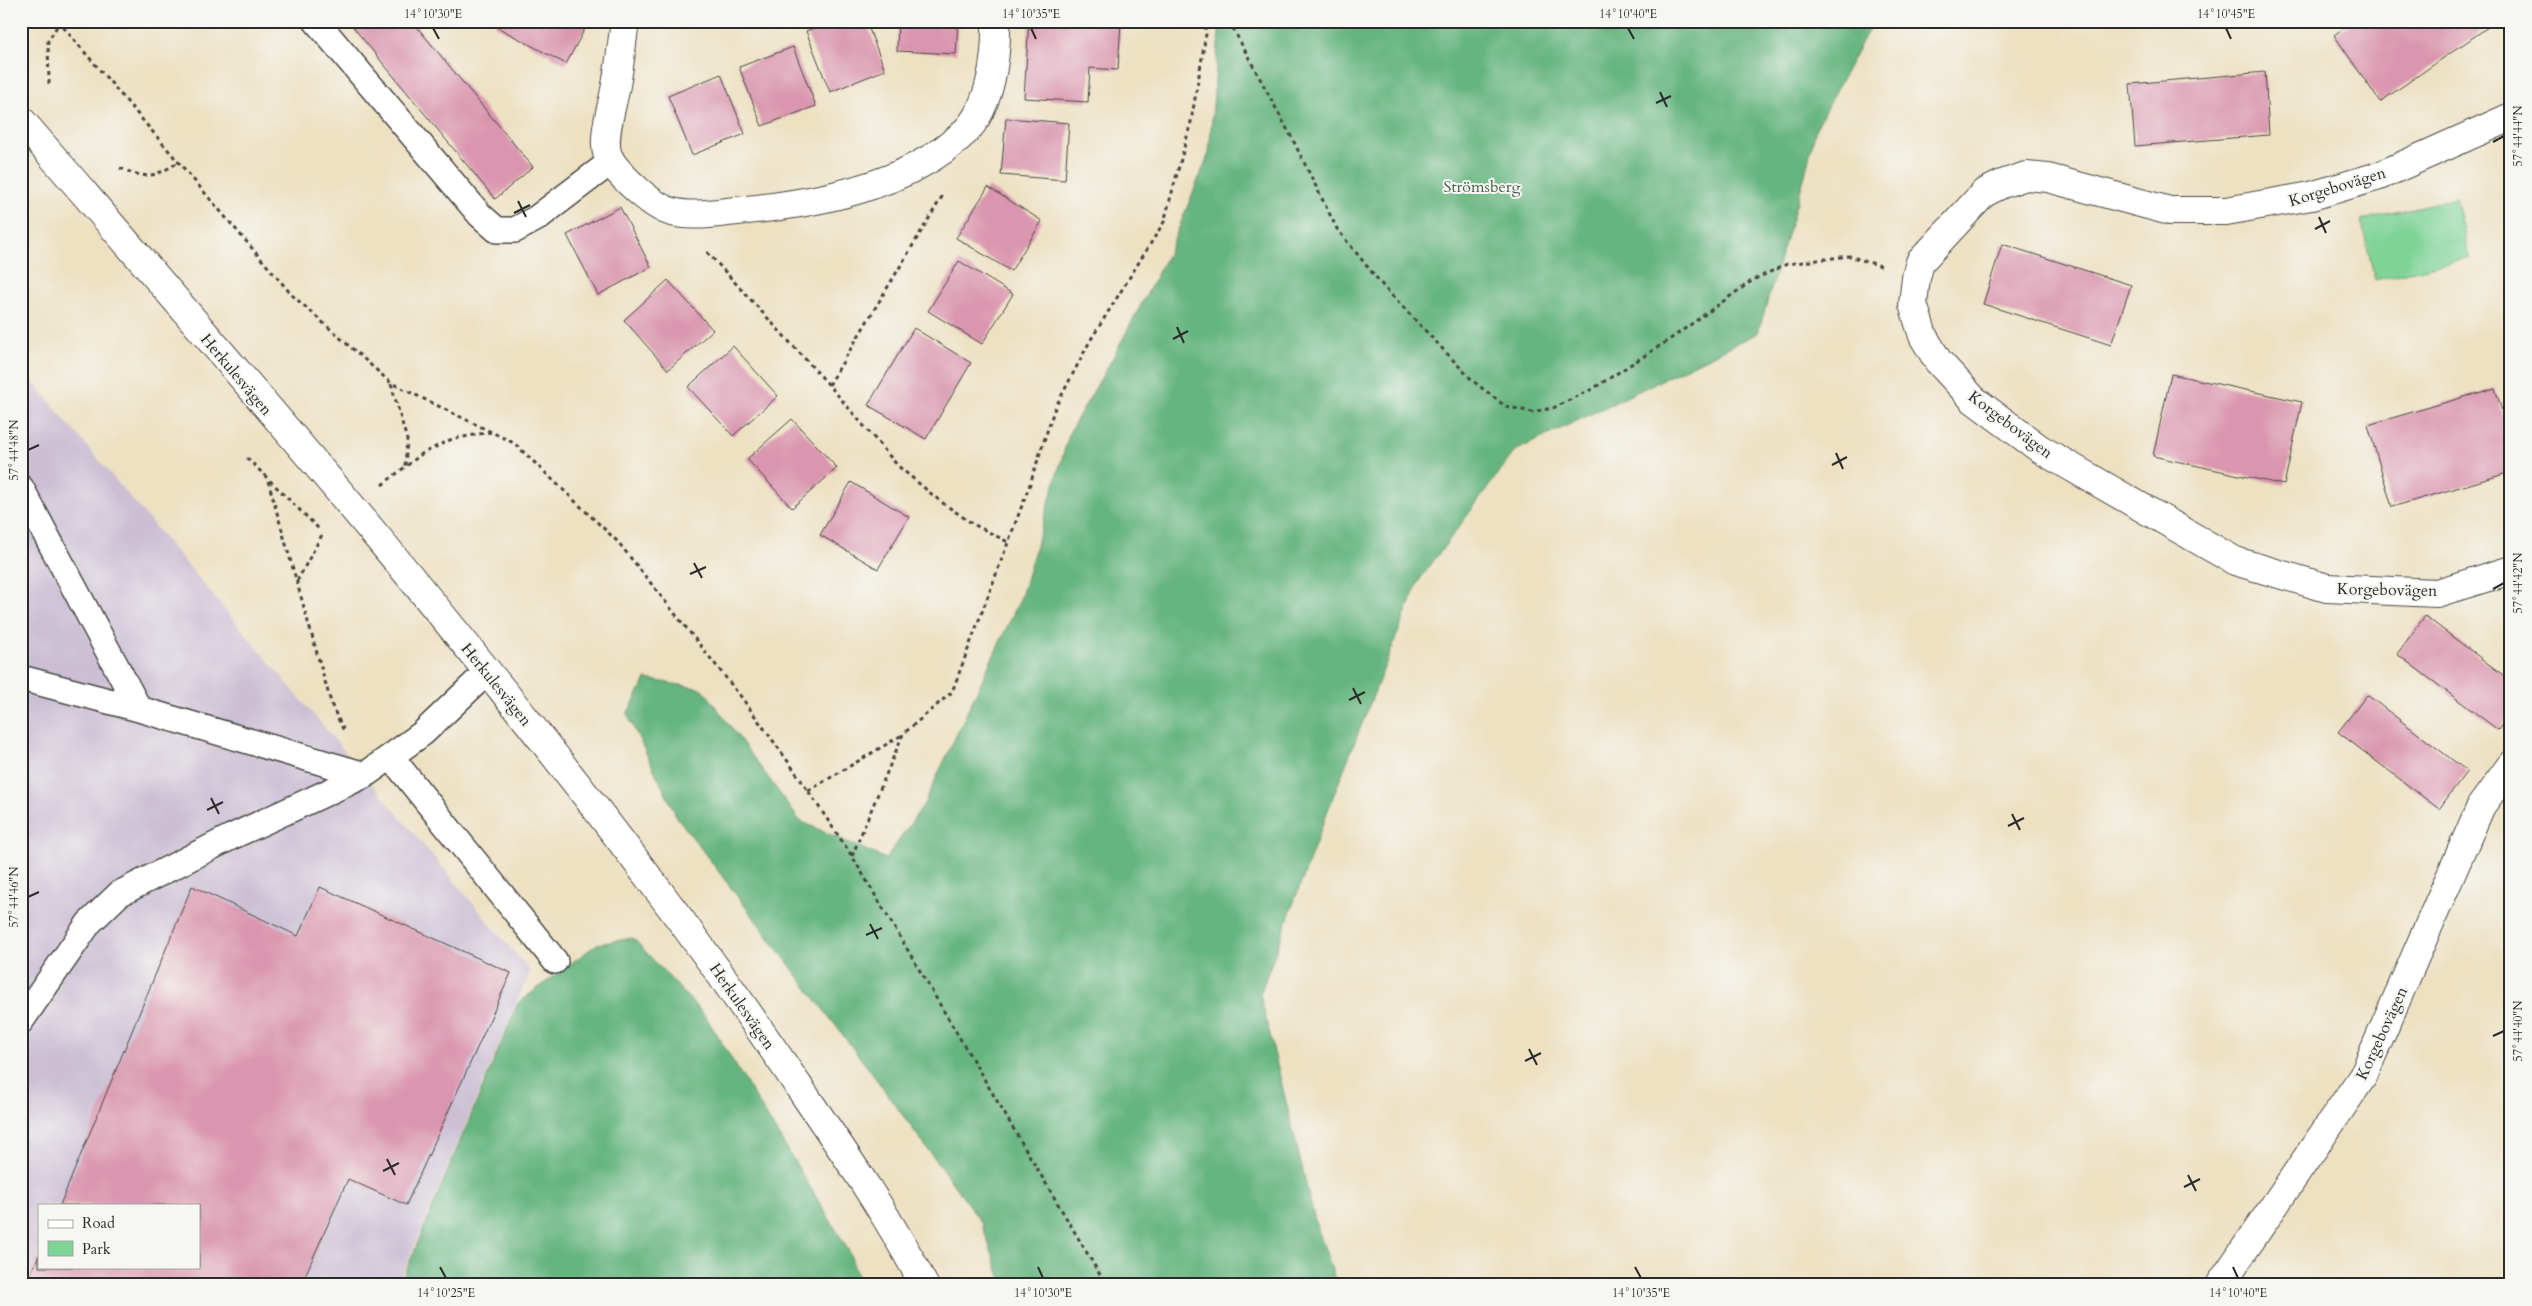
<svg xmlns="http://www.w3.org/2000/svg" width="2532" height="1306" font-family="Cardo,serif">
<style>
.industrial{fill:#ccbfd4;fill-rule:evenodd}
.green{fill:#7ed396;stroke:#547f60}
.forest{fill:#66b57f;stroke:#487055}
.building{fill:#da96af}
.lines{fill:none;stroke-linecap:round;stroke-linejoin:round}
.service-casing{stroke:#484642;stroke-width:28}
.minor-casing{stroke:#484642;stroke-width:30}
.tertiary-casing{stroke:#484642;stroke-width:30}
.path{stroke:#484642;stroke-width:3;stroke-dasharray:4 4;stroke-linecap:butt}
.service{stroke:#fff;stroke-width:25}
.minor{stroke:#fff;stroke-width:28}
.tertiary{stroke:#fff;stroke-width:28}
.ticks{fill:none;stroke:#2b2b2b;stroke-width:2}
.labels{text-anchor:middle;stroke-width:4;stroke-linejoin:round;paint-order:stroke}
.park-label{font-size:16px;fill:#445d4b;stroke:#f6f6f2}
.street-label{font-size:16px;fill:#2b2b2b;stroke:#f6f6f2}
.neatline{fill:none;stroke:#2b2b2b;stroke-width:2}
.ticks-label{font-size:12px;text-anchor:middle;fill:#2b2b2b}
</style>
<rect width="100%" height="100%" fill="#f6f6f2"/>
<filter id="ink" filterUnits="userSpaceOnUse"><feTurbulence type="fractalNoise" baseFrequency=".02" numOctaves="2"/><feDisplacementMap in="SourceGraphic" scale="10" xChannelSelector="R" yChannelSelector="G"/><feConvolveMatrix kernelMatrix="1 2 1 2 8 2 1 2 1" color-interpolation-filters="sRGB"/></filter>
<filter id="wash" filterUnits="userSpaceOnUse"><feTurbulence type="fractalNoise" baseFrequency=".0096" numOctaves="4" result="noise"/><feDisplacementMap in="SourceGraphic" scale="20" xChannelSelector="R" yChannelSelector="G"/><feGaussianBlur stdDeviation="1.12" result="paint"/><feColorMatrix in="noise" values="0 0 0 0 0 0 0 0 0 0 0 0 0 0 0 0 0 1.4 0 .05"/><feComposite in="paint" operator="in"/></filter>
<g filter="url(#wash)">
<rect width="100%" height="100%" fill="#ede1c2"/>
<path class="industrial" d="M21,368L530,971L398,1285H21ZM39,1205H199V1267H39Z"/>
<path class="green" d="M2456,198L2470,258L2375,280L2361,220Z"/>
<path class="forest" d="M1220,21H1873L1816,128L1805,175L1758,333L1515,451L1418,582L1331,802L1260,994L1314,1217L1337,1285H1003L981,1222L871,1072L677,817L627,714L646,679L703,689L800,821L886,859L924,804L1021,597L1070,431L1110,363L1169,252L1209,153Z
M633,938L706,1017L849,1251L860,1285H400L518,1003L597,944Z"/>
<g id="blocks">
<path class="building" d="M348,21H412L533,167L495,199Z
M498,21H589L566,64L495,26Z
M830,21H866L885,70L830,92L806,31Z
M898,21H958L956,54L897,51Z
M1029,21H1121L1118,70L1090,68L1088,102L1024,98Z
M2354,21H2484L2488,27L2380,102L2334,35Z
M793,47L816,106L762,126L739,67Z
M2265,72L2269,135L2135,146L2130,84Z
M721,74L745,134L692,155L668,96Z
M1006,118L1069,123L1065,180L1001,175Z
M988,187L1042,221L1011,271L956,238Z
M620,207L651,267L598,295L567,235Z
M2002,244L2131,285L2111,345L1983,304Z
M959,261L1013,294L982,344L928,311Z
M668,280L713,330L668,370L624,320Z
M914,328L971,363L926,439L868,405Z
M733,346L778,396L733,436L688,387Z
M2171,374L2302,402L2284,485L2153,456Z
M2495,388L2511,440V472L2392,507L2368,425Z
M792,419L837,468L792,508L747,459Z
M851,482L909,517L878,569L820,535Z
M2425,616L2511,681V712L2498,730L2397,654Z
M2367,695L2467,771L2439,809L2338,732Z
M192,886L298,936L320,887L511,973L406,1205L348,1179L301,1285H26L39,1255V1267H199V1205H60Z"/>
</g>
</g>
<g filter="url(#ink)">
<use href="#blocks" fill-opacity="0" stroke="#484642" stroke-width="1"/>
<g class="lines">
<defs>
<path id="service" d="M316,21L480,215L497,230H515L537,218L612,161
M21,488L139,709
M21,678L139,709L365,775
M391,757L555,961
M21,1021L89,923L119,894L231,837L365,775L423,733L487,672"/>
<path id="minor" d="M625,21C622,42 620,64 616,85C613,104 601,138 608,156C616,173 651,205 669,211C690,218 716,213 737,211C813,204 908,187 965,132C991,106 997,56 996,21
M2511,117L2379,176L2311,196L2226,211H2170L2048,178L2026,176L2002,184L1984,193L1920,262L1916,278L1913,304L1923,336L1938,361L1974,400L2040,449L2235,561L2327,588L2437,593L2511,570
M2220,1285L2363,1076L2481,806L2511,765"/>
<path id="tertiary" d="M21,120C237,371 456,621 655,886C709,957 760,1029 810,1103C851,1162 891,1221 924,1285"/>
</defs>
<use href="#service" class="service-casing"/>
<use href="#minor" class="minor-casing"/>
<use href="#tertiary" class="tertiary-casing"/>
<path class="path" d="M58,21L292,295L391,383L514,443L618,542L742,698L792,767L852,856L1106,1285
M1229,21L1292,138L1337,229L1383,286L1473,381L1505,406L1532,412L1553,408L1594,388L1669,340L1753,280L1787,264L1849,256L1881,266
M49,84L48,41L59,23
M120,168C146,179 153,178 177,163
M707,252L829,385L898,466L940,501L973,524L1008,542
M391,384L407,440L405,467
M829,385L943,195
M247,458L321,531
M268,481L332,706L344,731
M382,485L423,453L452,439L491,432
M297,581L323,533
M808,791L902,735
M852,856L903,734L952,692L1030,484L1054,410L1090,341L1164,222L1191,122L1206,34L1205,21"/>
<use href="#service" class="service"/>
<use href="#minor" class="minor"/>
<use href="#tertiary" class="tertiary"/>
</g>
</g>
<path class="ticks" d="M433,28L439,39M1031,28L1036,39M1628,28L1634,39M2226,28L2231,39M1660,92L1667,107M1656,103L1671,96M2493,142L2504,136M518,201L526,217M514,213L530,205M2319,217L2326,233M2315,229L2330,221M1177,327L1184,343M1173,339L1188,331M28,450L39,445M1836,453L1843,469M1832,465L1847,457M694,563L702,578M690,574L706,567M2493,589L2504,583M1353,688L1361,704M1349,700L1365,692M211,798L219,814M207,810L223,802M2012,814L2020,830M2008,826L2024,818M28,897L39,892M870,924L878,939M866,935L882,928M2493,1036L2504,1031M1529,1049L1537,1065M1525,1061L1541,1053M387,1159L395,1175M383,1171L399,1163M2188,1175L2196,1191M2184,1187L2200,1179M440,1267L446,1278M1038,1267L1043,1278M1635,1267L1641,1278M2233,1267L2238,1278"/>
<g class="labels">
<g class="park-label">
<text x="1482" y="192">Strömsberg</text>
</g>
<g class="street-label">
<text transform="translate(2337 186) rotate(-17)" y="6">Korgebovägen</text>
<text transform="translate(237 374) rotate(50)" y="6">Herkulesvägen</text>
<text transform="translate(2011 424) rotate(37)" y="6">Korgebovägen</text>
<text transform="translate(2387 589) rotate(1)" y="6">Korgebovägen</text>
<text transform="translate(497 684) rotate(51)" y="6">Herkulesvägen</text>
<text transform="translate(743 1006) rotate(55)" y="6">Herkulesvägen</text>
<text transform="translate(2381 1033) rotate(-65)" y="6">Korgebovägen</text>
</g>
</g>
<rect width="2532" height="1306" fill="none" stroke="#f6f6f2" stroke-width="55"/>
<rect x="38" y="1204" width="162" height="65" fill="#f6f6f2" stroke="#a5a5a2"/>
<rect x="48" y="1220" width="25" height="8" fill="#ffffff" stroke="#a5a5a2"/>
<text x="82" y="1228" font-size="15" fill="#2b2b2b">Road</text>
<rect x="48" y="1241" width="25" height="15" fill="#7ed396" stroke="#a5a5a2"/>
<text x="82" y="1254" font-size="15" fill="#2b2b2b">Park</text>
<rect x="28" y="28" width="2476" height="1250" class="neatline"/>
<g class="ticks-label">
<text x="433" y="18">14°10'30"E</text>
<text x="1031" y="18">14°10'35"E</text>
<text x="1628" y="18">14°10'40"E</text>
<text x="2226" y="18">14°10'45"E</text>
<text transform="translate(2518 136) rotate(-90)" y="4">57°44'44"N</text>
<text transform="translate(14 450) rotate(-90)" y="4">57°44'48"N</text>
<text transform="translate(2518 583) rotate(-90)" y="4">57°44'42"N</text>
<text transform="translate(14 897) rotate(-90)" y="4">57°44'46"N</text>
<text transform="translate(2518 1031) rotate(-90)" y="4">57°44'40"N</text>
<text x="446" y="1297">14°10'25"E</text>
<text x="1043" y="1297">14°10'30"E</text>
<text x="1641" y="1297">14°10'35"E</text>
<text x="2238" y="1297">14°10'40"E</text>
</g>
</svg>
